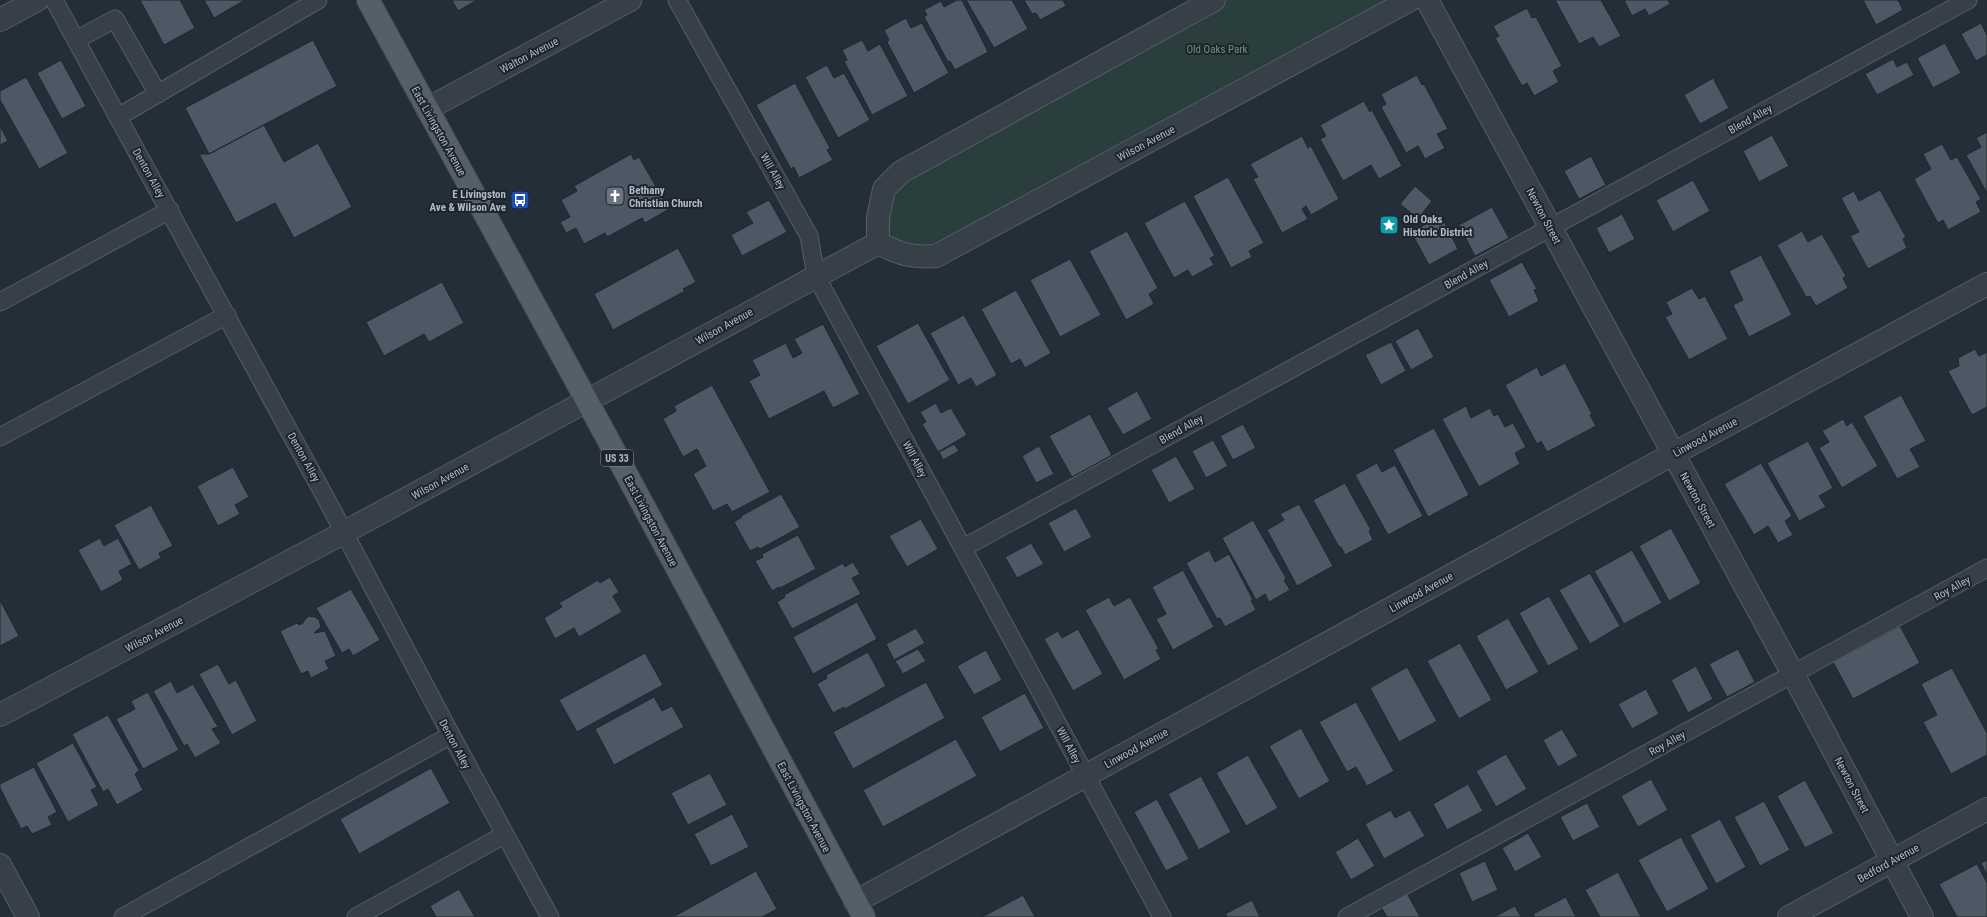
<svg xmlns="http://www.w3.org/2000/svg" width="1987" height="917" font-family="'Roboto Condensed',sans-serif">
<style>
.green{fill:#2a3e3d}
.building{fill:#4c5864;stroke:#1f2630}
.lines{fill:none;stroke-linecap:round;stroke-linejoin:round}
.lane-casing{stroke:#565d67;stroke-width:19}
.street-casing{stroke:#565d67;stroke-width:24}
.primary-casing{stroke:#444b55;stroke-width:24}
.lane{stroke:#373f49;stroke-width:17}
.street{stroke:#373f49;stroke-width:22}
.primary{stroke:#555f69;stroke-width:22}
.labels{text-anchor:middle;stroke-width:4;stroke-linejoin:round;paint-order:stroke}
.shield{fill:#1d242e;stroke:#868d98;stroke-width:1}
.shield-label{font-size:10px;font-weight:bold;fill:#b3bac5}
.park-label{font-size:11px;fill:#6c9473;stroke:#1d242e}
.street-label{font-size:11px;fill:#b3bac5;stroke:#1d242e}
.poi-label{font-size:11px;font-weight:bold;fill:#b3bac5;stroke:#1d242e;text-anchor:start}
</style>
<rect width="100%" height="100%" fill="#242e38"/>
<path class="green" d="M1221,0H1395L929,252L880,242L885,190Z"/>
<path class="building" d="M140,0H180L195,28L164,45Z
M204,0H245L214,18Z
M452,0H477L458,11Z
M957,0H962L988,52L955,70L950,61L948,62L924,17L927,15L924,10L941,1L944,7Z
M966,0H1012L1028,29L994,48Z
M1024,0H1063L1066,6L1040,20L1036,13L1032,14Z
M1555,0H1601L1621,36L1599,47L1593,37L1579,44Z
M1624,0H1668L1670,4L1649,16L1645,9L1632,16Z
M1863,0H1898L1903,10L1876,25Z
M1527,8L1532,18L1536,17L1562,66L1553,71L1559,82L1534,96L1527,83L1522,86L1495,38L1499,36L1493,26Z
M906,18L911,28L922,23L949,73L914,93L887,42L889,40L884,30Z
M1981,23L1987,35V55L1976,61L1961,34Z
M313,40L337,86L209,154L185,108Z
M862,40L868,51L880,44L908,96L872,115L844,61L847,60L842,50Z
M1945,43L1961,73L1933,88L1917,58Z
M1893,59L1897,67L1907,62L1914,75L1877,95L1865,74Z
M61,60L86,106L62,119L37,73Z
M827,65L834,78L844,73L870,120L838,138L805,77Z
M1417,75L1422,85L1424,84L1448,129L1437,134L1445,148L1425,159L1418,146L1406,153L1381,107L1386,104L1381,94Z
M26,77L68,153L39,169L0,100V91Z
M1713,78L1729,108L1700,124L1684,95Z
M795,83L830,148L827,150L833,160L799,178L794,167L791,169L756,105Z
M1364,101L1370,112L1372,110L1402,166L1379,179L1371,165L1343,181L1320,139L1326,136L1320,125Z
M264,125L284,162L318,143L352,207L294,238L275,203L236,223L199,154H209Z
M0,126L8,141L0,145Z
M1987,132V193L1966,155L1981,147L1976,138Z
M1772,135L1789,166L1759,182L1743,151Z
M1302,136L1308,148L1311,146L1339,199L1311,215L1306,206L1302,209L1308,219L1282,233L1253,179L1258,177L1250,164Z
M1942,144L1951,160L1957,157L1981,199L1976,202L1981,212L1948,230L1943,220L1938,223L1914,179L1931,169L1923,154Z
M631,154L634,160L639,157L669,209L645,223L642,218L607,237L605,233L584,244L576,228L566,233L560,222L570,217L561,200L577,191L574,186Z
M1591,156L1606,185L1579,199L1564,171Z
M1228,177L1264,243L1249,251L1252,257L1231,268L1193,196Z
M1693,180L1710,211L1673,232L1656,200Z
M1415,186L1432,201L1418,219L1400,204Z
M1880,190L1906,237L1903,239L1907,248L1868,269L1850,236L1859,232L1841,198L1854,191L1859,201Z
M769,200L787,232L742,256L731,235L753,223L746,212Z
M1185,201L1215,256L1210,258L1214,265L1192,277L1188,270L1174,278L1144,223Z
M1492,207L1509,238L1475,256L1459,225Z
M1622,214L1635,239L1609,253L1596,228Z
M1441,216L1458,249L1429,265L1411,232Z
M1127,231L1158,288L1149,294L1154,304L1126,320L1089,251Z
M1802,231L1808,242L1822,234L1846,276L1843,278L1848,288L1816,306L1810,296L1806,297L1777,245Z
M678,248L696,282L683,289L685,291L613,330L594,294Z
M1761,255L1792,315L1749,337L1733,305L1743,300L1729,271Z
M1070,259L1101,315L1060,337L1030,280Z
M1522,262L1537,289L1534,290L1539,301L1509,317L1489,280Z
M442,282L464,323L429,342L424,334L384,356L366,322Z
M1692,288L1699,299L1705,296L1728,339L1689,360L1665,317L1672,314L1666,302Z
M1016,290L1051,353L1025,368L1020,359L1011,364L981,309Z
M964,315L997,375L976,387L971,378L958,385L930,333Z
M918,323L950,380L908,404L876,346Z
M823,324L860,394L833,408L824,391L769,419L749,381L760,375L752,360L786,343L793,358L802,353L794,339Z
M1418,328L1434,357L1411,370L1395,341Z
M1391,342L1406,371L1381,385L1365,355Z
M1975,349L1979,356L1987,352V407L1972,415L1948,371L1959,366L1958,358Z
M1565,363L1592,414L1590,415L1596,426L1547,452L1541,441L1537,444L1505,385L1537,367L1541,376Z
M712,385L770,492L732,512L727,504L713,511L693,474L706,466L697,449L683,457L663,419L676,411L674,406Z
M1137,391L1152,419L1123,435L1107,408Z
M1901,395L1926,441L1910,449L1920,467L1897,479L1863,416Z
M936,403L941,413L951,408L967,435L938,452L922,424L926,422L920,412Z
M1466,406L1471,418L1490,408L1494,416L1498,414L1505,427L1513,423L1526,447L1515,453L1520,464L1479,487L1442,419Z
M1090,414L1112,455L1072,477L1049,436Z
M1843,419L1847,426L1852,422L1878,466L1842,488L1819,448L1829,442L1822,431Z
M1243,424L1256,448L1233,460L1220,436Z
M1434,428L1469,495L1428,517L1393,450Z
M1213,440L1228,466L1206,478L1192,451Z
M1808,441L1833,488L1819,496L1826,507L1799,521L1767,463Z
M954,444L959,451L943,460L939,452Z
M1039,446L1054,474L1036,483L1022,456Z
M1176,456L1195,489L1169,503L1151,470Z
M1377,463L1382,472L1395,465L1423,516L1388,535L1355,475Z
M1761,463L1792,516L1785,521L1793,535L1778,543L1768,526L1754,535L1724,484Z
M233,467L249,497L235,505L240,514L218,526L197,486Z
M1345,483L1371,530L1369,531L1373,540L1345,555L1341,547H1339L1313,500Z
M781,494L800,527L760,549L758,547L750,551L734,522L742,517L741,516Z
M1299,504L1333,566L1297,586L1267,530L1284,520L1280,514Z
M151,505L173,546L159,553L161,558L139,570L114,525Z
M1076,508L1092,537L1064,552L1048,523Z
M921,519L938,549L907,567L889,536Z
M1253,520L1286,578L1284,580L1290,590L1269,602L1265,594L1256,600L1222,538Z
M1671,528L1701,583L1669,601L1639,546Z
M798,535L816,569L780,588L779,587L772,591L755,561L763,557L762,554Z
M100,538L104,546L118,538L132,564L119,571L123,580L101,592L78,550Z
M1031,543L1044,564L1017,578L1005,557Z
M1209,550L1215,562L1229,554L1253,600H1251L1256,610L1225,627L1220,618L1217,619L1186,563Z
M1632,550L1662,603L1624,624L1594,571Z
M853,562L860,574L852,578L861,594L792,629L777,602L785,597L784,595L843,563L845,567Z
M1183,570L1214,627L1173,650L1156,619L1166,614L1152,587Z
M1590,573L1620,626L1590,644L1559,590Z
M610,577L619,592L613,596L622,612L579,637L574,628L555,639L544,618L562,607L559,603L598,580L600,583Z
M351,589L380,640L353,656L349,649L342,653L316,608Z
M1549,596L1579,649L1548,666L1519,613Z
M1109,597L1114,606L1130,597L1159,649L1156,650L1161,659L1124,680L1085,610Z
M0,600L19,636L0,646Z
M857,602L877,639L813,674L793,637Z
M309,616L315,617L319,620L321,627L314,633L325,631L336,656L325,661L329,669L311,678L308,671L301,674L280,631L297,623L299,625L303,623L305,619Z
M1508,618L1539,672L1506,690L1476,636Z
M1900,626L1920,663L1853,699L1833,662Z
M916,628L925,643L894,660L886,644Z
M1078,629L1103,674L1073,691L1044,639L1058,631L1062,638Z
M1460,643L1492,700L1459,719L1427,661Z
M918,649L926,661L903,674L895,661Z
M1738,649L1755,682L1727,697L1709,664Z
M986,650L1002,680L974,695L957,666Z
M868,652L886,686L845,709L844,707L833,713L817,684L827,678L826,675Z
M645,653L663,685L577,732L559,700Z
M218,664L229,684L236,680L257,721L232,735L199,674Z
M1696,666L1713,699L1688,713L1671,680Z
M1407,667L1437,721L1399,742L1370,688Z
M1952,668L1987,733V755L1951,774L1923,722L1937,715L1921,684Z
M171,681L177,693L193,684L218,727L212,729L221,743L195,758L187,744L184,746L153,691Z
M926,682L945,718L853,769L833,732Z
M1646,689L1659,714L1632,729L1618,704Z
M148,692L179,750L143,769L116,719L135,709L131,701Z
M1025,693L1044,728L1000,752L981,717Z
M654,697L662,711L672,706L684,727L614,765L595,729Z
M1356,702L1394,771L1367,786L1356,767L1347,772L1319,722Z
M108,715L139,770L135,774L143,790L117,805L108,789L103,792L72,734Z
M1301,728L1330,781L1299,799L1269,746Z
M1562,729L1578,756L1558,767L1543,740Z
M956,739L977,776L883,827L863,790Z
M73,743L97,787L91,790L99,805L68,822L36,763Z
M1506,754L1527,789L1496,807L1476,771Z
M1248,755L1278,808L1246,826L1216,773Z
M34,767L57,812L48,817L52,825L32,834L27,826L21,829L0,788V784Z
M431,768L450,803L359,854L340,819Z
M710,773L727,805L688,825L671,793Z
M1201,776L1231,832L1199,850L1168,794Z
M1651,779L1668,810L1638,827L1621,796Z
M1805,780L1834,833L1805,848L1777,796Z
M1468,784L1483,811L1447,830L1433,804Z
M1157,799L1189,859L1166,871L1134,812Z
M1764,801L1790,850L1760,866L1734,817Z
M1587,803L1600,827L1573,841L1560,817Z
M1391,810L1395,818L1410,810L1425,836L1384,859L1365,824Z
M732,814L749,847L711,866L694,834Z
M1720,819L1746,867L1716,884L1690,835Z
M1528,833L1542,857L1515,872L1502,848Z
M1681,837L1709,889L1667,912L1638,860Z
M1358,838L1375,866L1351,880L1335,852Z
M1987,860V875L1981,863Z
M1485,861L1498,890L1472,902L1459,873Z
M1977,864L1987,883V917H1957L1939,884Z
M756,871L777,909L762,917H673Z
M1618,872L1641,917H1600L1585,890Z
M459,889L475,917H436L430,906Z
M1407,893L1420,917H1387L1381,907Z
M1023,895L1035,917H982Z
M1566,897L1576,917H1535L1533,914Z
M1252,900L1260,917H1227L1225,914Z
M1515,906L1521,917H1494Z"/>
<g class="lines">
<defs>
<path id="lane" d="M54,0L329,504L451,735L550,917
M677,0L809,236L816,276L1162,917
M76,40L115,19L158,94
M118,117L318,0
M0,302L170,210
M0,437L227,315
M963,548L1968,0
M123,917L451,735
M356,917L504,835
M1347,917L1987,568"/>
<path id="street" d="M1427,0L1793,674L1922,917
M0,20L37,0
M427,109L630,0
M878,243C900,254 911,258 936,256L1410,0
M878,243V218L884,189L901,172L1214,0
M0,715L345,532L878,243
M0,865L28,917
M855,902L1673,454L1987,284
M1789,917L1987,809"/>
<path id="primary" d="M368,0L605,434L864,917"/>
</defs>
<use href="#lane" class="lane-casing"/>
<use href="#street" class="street-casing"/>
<use href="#primary" class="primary-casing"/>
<use href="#lane" class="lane"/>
<use href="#street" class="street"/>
<use href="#primary" class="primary"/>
</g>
<defs>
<symbol id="church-square" viewBox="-11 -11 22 22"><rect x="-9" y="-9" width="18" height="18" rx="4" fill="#6b7280" stroke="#1d242e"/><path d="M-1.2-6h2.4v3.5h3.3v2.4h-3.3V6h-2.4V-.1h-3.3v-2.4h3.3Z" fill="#fff"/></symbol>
<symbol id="bus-square" viewBox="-11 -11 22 22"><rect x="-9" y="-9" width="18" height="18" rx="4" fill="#1a4fb4" stroke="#1d242e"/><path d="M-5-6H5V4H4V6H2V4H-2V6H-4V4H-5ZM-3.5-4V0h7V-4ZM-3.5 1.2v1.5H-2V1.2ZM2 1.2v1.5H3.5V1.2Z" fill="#fff"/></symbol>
<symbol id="sight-square" viewBox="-11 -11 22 22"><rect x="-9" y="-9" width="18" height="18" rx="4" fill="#0f9aa8" stroke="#1d242e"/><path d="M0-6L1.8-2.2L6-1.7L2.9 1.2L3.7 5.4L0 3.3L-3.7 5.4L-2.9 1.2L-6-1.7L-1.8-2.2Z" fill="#fff"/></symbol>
</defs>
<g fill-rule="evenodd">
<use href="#church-square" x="604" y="185" width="22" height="22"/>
<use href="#bus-square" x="509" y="189" width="22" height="22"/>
<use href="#sight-square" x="1378" y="214" width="22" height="22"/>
</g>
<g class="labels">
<rect class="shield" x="601" y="450" width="32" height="16" rx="3"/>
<g class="shield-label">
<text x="617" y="462">US 33</text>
</g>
<g class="park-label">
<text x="1217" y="53">Old Oaks Park</text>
</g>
<g class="street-label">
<text transform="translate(529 55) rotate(-28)" y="4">Walton Avenue</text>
<text transform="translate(1750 119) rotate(-29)" y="4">Blend Alley</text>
<text transform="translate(439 131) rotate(61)" y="4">East Livingston Avenue</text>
<text transform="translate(1146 143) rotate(-28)" y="4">Wilson Avenue</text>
<text transform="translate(773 171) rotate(61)" y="4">Will Alley</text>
<text transform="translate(149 173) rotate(61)" y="4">Denton Alley</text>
<text transform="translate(1544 216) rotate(62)" y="4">Newton Street</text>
<text transform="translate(1466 274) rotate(-29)" y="4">Blend Alley</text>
<text transform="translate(724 326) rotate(-29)" y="4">Wilson Avenue</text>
<text transform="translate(1181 429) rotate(-29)" y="4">Blend Alley</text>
<text transform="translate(1705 437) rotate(-28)" y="4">Linwood Avenue</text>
<text transform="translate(304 457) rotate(61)" y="4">Denton Alley</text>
<text transform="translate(915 459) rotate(62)" y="4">Will Alley</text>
<text transform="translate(440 481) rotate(-29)" y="4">Wilson Avenue</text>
<text transform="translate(1698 500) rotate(61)" y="4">Newton Street</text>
<text transform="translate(651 521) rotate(62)" y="4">East Livingston Avenue</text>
<text transform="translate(1952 588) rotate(-29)" y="4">Roy Alley</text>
<text transform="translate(1421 592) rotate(-29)" y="4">Linwood Avenue</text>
<text transform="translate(154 634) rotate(-28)" y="4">Wilson Avenue</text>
<text transform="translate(1667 743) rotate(-29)" y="4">Roy Alley</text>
<text transform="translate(455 744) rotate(62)" y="4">Denton Alley</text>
<text transform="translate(1069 745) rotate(62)" y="4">Will Alley</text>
<text transform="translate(1136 748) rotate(-29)" y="4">Linwood Avenue</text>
<text transform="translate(1852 785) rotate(62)" y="4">Newton Street</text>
<text transform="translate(804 807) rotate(62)" y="4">East Livingston Avenue</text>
<text transform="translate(1888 863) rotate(-29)" y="4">Bedford Avenue</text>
</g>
<g class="poi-label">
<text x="629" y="194">Bethany<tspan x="629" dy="13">Christian Church</tspan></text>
<text x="506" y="198" text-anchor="end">E Livingston<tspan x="506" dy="13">Ave &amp; Wilson Ave</tspan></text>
<text x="1403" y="223">Old Oaks<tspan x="1403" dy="13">Historic District</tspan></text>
</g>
</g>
</svg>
